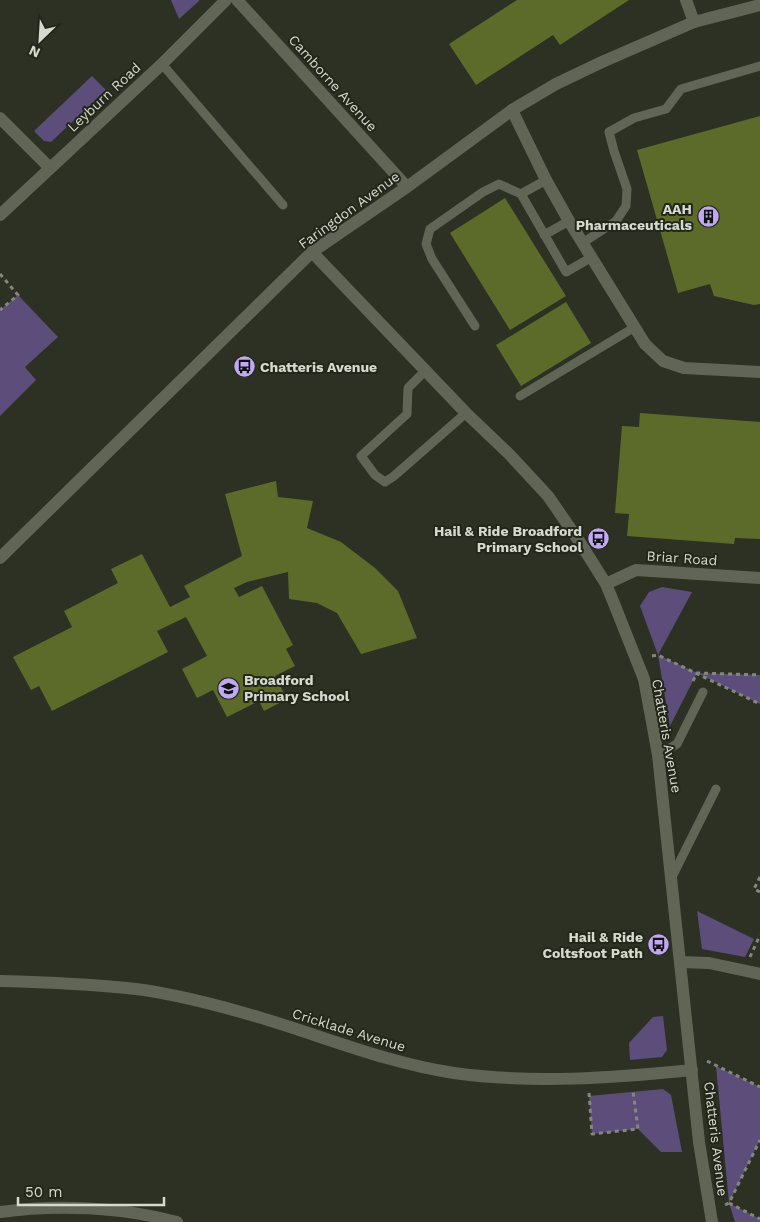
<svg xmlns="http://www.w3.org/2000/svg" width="760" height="1222" font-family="'Work Sans',sans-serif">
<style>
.green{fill:#5c4d7a}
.building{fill:#5c6b29}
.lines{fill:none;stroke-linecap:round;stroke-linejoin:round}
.path{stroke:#84887c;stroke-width:3;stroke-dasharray:4 4;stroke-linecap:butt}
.service{stroke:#616556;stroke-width:9}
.minor{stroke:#616556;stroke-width:12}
.tertiary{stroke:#616556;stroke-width:12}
.labels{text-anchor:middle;stroke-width:4;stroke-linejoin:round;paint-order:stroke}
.street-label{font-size:14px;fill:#d6d9d0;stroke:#232719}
.poi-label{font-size:14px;font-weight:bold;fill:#d6d9d0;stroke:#232719;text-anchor:end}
</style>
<rect width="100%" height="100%" fill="#2d3123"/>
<path class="green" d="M171,0H199V1L179,19Z
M92,76L106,90L51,142L44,141L34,131Z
M18,295L58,337L25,367L36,380L0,416V310Z
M662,587L692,592L658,655L697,673L760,675V704L697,673L670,726L658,655L640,606L649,592Z
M697,911L754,939L745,957L702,949Z
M663,1016L667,1050L662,1057L630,1060L629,1043L653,1017Z
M716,1066L760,1087V1140L729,1203L760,1219V1222H735L729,1203Z
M663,1089L671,1095L682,1152H661L638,1129L592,1134L589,1096Z"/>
<path class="building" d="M517,0H629L560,45L553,35L476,85L449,44Z
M760,116V304L754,305L714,296L710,284L678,293L637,150Z
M505,198L566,296L510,330L450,233Z
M566,302L591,343L521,386L496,345Z
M640,413L760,422V539L735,538L734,544L627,536L629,514L615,513L622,426L639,427Z
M276,481L278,497L313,501L307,528L341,542L375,568L398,591L417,638L361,654L337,613L317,603L289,599L288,572L247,582L234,588L239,597L262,586L293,645L286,649L295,666L275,676L287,699L264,711L259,701L227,717L213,690L197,698L182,669L207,656L186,617L157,631L168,652L52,711L39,686L31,690L13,657L72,627L64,611L118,583L111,569L142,554L170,607L190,597L184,586L242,556L225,494Z"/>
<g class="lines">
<path class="path" d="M0,274L18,295L0,310
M652,656L658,655L760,704
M693,681L697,673L760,675
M760,877L754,889L760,892
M750,957L760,935
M707,1061L760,1087
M589,1093L592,1134L638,1129L633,1091
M729,1203L760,1219
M725,1205L729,1203L760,1140"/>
<path class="service" d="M162,64L283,205
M521,194L566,272L592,257
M544,235L569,221
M584,242L616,221L626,206L627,189L614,151L609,132L634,118L666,109L681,89L760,66
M475,326L432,259L426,244L430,229L483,192L499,184L521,194L546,180
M425,371L408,388L407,414L361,456L375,475L385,482L394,476L466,413
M520,396L635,327
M658,755L677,744L703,692
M672,877L716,789"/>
<path class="minor" d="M686,0L694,22
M512,110L546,180L569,221L645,344L663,361L684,368L760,372
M0,118L49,167
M0,215L162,64L226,0
M312,252L466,413L510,455L548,496L579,541L606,584L613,601L644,679L658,755L699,1142L712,1222
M606,584L636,570L760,578
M680,962L709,963L760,974
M0,981C45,982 91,984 136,989C174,994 221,1006 258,1017C323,1036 386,1063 454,1073C533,1084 613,1078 692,1070
M0,1212C56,1204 122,1207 177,1222"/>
<path class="tertiary" d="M237,0L407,187
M0,558L312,252L407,187L512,110L556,84L602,62L694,22L760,5"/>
</g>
<defs>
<symbol id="building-disc" viewBox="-11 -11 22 22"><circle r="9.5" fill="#c0a8f3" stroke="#232719"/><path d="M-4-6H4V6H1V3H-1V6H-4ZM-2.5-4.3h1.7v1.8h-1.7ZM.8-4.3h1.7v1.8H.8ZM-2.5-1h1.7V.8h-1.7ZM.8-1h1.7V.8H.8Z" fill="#111"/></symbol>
<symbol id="bus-disc" viewBox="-11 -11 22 22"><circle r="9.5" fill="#c0a8f3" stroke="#232719"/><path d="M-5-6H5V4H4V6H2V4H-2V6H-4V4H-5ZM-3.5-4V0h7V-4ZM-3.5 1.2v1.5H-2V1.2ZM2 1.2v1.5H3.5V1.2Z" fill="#111"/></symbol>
<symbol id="school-disc" viewBox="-11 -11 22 22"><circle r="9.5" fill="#c0a8f3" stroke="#232719"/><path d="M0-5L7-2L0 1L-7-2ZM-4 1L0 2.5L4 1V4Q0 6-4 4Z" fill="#111"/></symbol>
</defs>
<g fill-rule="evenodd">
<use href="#building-disc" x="696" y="204" width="25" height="25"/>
<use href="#bus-disc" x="232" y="354" width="25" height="25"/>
<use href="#bus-disc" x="586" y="526" width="25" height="25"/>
<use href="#school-disc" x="216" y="676" width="25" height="25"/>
<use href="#bus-disc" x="646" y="932" width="25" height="25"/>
</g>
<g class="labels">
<g class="street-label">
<text transform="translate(333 83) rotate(48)" y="5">Camborne Avenue</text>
<text transform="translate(104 97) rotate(-43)" y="5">Leyburn Road</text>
<text transform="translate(349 210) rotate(-36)" y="5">Faringdon Avenue</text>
<text transform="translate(682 558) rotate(4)" y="5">Briar Road</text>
<text transform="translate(667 736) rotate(80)" y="5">Chatteris Avenue</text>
<text transform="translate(349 1030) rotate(17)" y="5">Cricklade Avenue</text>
<text transform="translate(716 1139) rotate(83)" y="5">Chatteris Avenue</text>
</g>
<g class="poi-label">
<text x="692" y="214">AAH<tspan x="692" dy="16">Pharmaceuticals</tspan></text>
<text x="260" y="372" text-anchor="start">Chatteris Avenue</text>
<text x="582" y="536">Hail &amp; Ride Broadford<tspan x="582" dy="16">Primary School</tspan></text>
<text x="244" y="685" text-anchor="start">Broadford<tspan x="244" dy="16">Primary School</tspan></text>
<text x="643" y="942">Hail &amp; Ride<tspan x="643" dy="16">Coltsfoot Path</tspan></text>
</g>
</g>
<g transform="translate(40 40) rotate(205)" stroke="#232719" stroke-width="4" paint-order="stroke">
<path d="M0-4L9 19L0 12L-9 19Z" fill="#d6d9d0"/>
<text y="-8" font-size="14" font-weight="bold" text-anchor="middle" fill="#d6d9d0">N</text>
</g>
<path d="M18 1197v8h146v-8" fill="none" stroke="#d6d9d0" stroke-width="2.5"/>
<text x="25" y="1197" font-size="15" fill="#d6d9d0" stroke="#232719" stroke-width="4" paint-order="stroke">50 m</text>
</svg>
